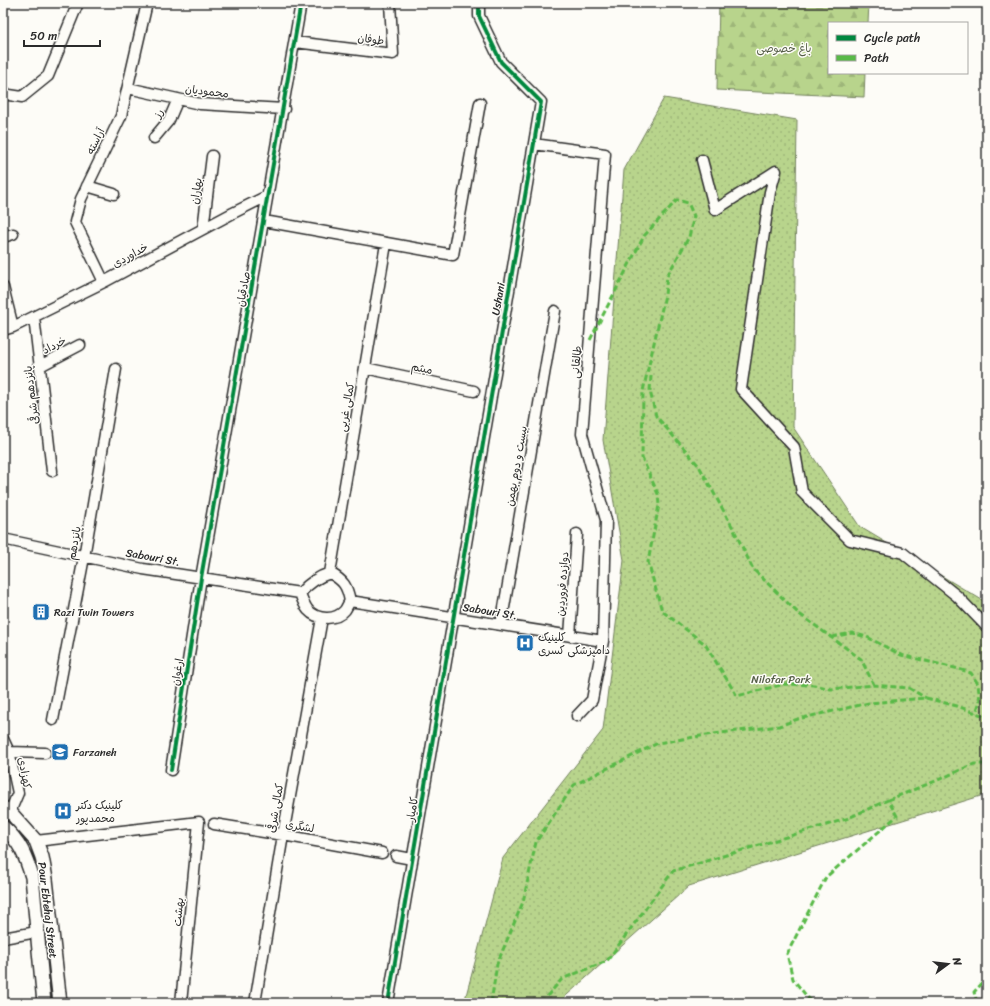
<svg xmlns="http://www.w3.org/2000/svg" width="990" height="1006" font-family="Sriracha,'Playpen Sans Arabic',sans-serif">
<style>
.forest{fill:url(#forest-firs);stroke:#72805c}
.park{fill:url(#park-dots);stroke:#72805c}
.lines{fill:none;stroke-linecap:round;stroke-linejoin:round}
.minor-casing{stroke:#2b2b2b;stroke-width:13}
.major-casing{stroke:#2b2b2b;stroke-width:16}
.minor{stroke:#fdfcf7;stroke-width:10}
.major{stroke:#fdfcf7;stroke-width:13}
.quiet{stroke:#58b947;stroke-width:3;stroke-dasharray:6 3;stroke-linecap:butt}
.cycleway-casing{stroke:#fdfcf7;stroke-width:6}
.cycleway{stroke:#00873e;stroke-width:4}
.labels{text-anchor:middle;stroke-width:3;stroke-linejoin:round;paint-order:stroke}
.street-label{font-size:11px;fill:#2b2b2b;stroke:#fdfcf7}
.park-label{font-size:11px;fill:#555e48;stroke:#fdfcf7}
.poi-label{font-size:11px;fill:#2b2b2b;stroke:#fdfcf7;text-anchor:start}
</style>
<defs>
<pattern id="forest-firs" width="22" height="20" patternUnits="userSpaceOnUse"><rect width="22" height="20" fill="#b8d48c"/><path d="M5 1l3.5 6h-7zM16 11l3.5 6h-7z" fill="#9eb679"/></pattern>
<pattern id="park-dots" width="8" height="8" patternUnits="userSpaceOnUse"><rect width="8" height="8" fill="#b8d48c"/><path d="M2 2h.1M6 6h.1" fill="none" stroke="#9eb679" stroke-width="1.8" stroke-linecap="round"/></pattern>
</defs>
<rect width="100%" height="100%" fill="#fdfcf7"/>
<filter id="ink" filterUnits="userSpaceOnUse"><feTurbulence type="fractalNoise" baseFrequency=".025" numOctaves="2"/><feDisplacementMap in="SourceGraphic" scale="8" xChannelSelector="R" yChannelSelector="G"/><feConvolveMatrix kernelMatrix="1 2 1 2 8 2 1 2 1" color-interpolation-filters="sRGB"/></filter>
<g filter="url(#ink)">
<path class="forest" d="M719,3H869L868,23H829V73H865L864,97L717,90Z"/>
<path class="park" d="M664,98L797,120L793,427L860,527L987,603V794L689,886L558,1003H464L503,858L603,730L624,560L603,440L624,170Z"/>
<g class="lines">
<defs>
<path id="minor" d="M295,42L393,54L390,3
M128,88L200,104L284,109
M3,94L22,97L48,76L78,3
M154,138L169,120L178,99
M534,144L605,154L582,434L606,520L603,641L592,700L577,716
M702,160L715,210L776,171L770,192L741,389L794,447L802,492L850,540L903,553L957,596L987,627
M87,186L114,194
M264,221L453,255L480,103
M203,229L212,156
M3,237L13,234
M104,282L75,222L81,199L121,116L147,3
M3,287L13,327
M34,317L52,471
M3,330L13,327L104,282L233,213L267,196
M40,366L80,345
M365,368L474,391
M3,539L143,569L300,593
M330,573L386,244
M330,573C344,581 347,586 350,601C348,604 347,607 345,610C336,621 317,620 308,610C304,605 302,599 300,593C309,583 317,577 330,573Z
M350,601L603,641
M501,625L555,311
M570,636L577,534
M53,720L84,557L116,369
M3,739L9,752L18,793L10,812
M9,752L45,753
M171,770L201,578L301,3
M214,824L283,835L382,853
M36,841L199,822L181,1003
M396,856L412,859
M3,938L37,932
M255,1003L283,835L322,618
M388,1003L541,102L501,62L479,16V3"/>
<path id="major" d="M3,808L10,812L36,841L42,857L46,879L60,1003
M3,827C20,841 26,857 32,877L44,1003"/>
</defs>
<use href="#minor" class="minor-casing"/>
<use href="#major" class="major-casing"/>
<use href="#minor" class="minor"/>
<use href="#major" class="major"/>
<path class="quiet" d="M590,340L644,236L677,200L688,203L694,216L689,237L667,276L665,295L643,391L642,458L658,494L659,505L648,562L662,611L705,644L737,696L785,684L814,685L831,689L874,685L909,688L926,698
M651,376L650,391L656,416L699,466L733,528L753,569L798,613L861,659L874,685
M832,637L852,633L867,637L901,655L959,669L971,673L978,684L980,701L976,713
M888,800L938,780L974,764H987
M491,1003L497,964L523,902L536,842L574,785L658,743L713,734L779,726L798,719L869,703L926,698L957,706L987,717
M541,1003L562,979L607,961L673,871L846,819L888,800L897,816L826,877L787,954L793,979L812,1003
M977,1003L974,992L987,978"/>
<defs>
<path id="cycleway" d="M171,770L201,578L301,3
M388,1003L541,102L501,62L479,16V3"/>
</defs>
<use href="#cycleway" class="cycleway-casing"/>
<use href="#cycleway" class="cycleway"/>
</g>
</g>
<defs>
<symbol id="building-square" viewBox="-11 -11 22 22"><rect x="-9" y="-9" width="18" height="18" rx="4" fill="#1f6fb2" stroke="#fdfcf7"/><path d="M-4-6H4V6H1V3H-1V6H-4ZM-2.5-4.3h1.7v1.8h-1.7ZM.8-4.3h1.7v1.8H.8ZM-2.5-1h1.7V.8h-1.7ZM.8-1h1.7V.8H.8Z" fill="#fff"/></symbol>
<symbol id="hospital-square" viewBox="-11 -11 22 22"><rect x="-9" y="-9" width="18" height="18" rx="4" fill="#1f6fb2" stroke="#fdfcf7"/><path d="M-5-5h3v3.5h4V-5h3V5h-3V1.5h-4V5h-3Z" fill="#fff"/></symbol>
<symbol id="school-square" viewBox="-11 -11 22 22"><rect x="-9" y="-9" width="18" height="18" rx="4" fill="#1f6fb2" stroke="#fdfcf7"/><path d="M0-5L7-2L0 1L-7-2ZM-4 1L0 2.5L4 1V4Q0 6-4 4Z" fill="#fff"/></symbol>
</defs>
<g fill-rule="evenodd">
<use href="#building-square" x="31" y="602" width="20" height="20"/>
<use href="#hospital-square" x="515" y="633" width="20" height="20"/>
<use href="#school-square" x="50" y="742" width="20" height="20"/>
<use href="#hospital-square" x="53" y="801" width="20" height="20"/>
</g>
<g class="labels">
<g class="street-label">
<text transform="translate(371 39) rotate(7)" y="4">طوفان</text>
<text transform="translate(207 91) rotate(7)" y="4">محمودیان</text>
<text transform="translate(158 113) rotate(-58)" y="4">رز</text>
<text transform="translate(95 141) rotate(-64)" y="4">آراسته</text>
<text transform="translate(196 191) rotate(-82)" y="4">بهاران</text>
<text transform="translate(130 255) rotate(-29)" y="4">خداوردی</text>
<text transform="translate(243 289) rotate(-80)" y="4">صادقیان</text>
<text transform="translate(498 299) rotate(-80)" y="4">Ushani</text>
<text transform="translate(54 345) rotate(-27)" y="4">خرداد</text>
<text transform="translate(576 362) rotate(-85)" y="4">طالقانی</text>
<text transform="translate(422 368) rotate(12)" y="4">میثم</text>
<text transform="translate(31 395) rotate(-97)" y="4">پانزدهم شرقی</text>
<text transform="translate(346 407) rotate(-80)" y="4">کمالی غربی</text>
<text transform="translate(516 466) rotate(-80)" y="4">بیست و دوم بهمن</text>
<text transform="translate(74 543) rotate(-80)" y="4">پانزدهم</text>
<text transform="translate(153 557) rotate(10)" y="4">Sabouri St.</text>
<text transform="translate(562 584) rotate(-86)" y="4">دوازده فروردین</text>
<text transform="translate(490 611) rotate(9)" y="4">Sabouri St.</text>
<text transform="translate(177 672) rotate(-81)" y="4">ارغوان</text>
<text transform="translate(25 773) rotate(80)" y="4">کهزادی</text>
<text transform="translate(275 808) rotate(-80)" y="4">کمالی شرقی</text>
<text transform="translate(412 809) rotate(-80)" y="4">کامیار</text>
<text transform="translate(300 826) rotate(10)" y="4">لشگری</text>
<text transform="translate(48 910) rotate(83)" y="4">Pour Ebtehaj Street</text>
<text transform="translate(178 912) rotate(-85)" y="4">بهشت</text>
</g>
<g class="park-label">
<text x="784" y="52">باغ خصوصی</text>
<text x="781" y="683">Nilofar Park</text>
</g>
<g class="poi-label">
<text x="54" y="616">Razi Twin Towers</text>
<text x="538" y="641">کلینیک<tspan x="538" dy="13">دامپزشکی کسری</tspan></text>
<text x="73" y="756">Farzaneh</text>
<text x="76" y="809">کلینیک دکتر<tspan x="76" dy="13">محمدپور</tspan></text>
</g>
</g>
<rect width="990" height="1006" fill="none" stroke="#fdfcf7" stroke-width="16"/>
<rect x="8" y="8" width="974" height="990" fill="none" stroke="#2b2b2b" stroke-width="1.5" filter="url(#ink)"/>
<rect x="828" y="22" width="140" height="52" fill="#fdfcf7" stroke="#a9a8a5"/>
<rect x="836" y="35" width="20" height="6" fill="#00873e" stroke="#a9a8a5"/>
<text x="864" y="42" font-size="12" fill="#2b2b2b">Cycle path</text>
<rect x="836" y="55" width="20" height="6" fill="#58b947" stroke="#a9a8a5"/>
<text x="864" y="62" font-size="12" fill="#2b2b2b">Path</text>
<g transform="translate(948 964) rotate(75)" stroke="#fdfcf7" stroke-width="3" paint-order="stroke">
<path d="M0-3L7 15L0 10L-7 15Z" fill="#2b2b2b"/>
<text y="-6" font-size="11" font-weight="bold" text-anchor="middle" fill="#2b2b2b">N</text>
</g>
<path d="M24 40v6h76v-6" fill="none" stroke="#2b2b2b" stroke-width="2"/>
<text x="30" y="40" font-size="12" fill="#2b2b2b" stroke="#fdfcf7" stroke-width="3" paint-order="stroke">50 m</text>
</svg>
